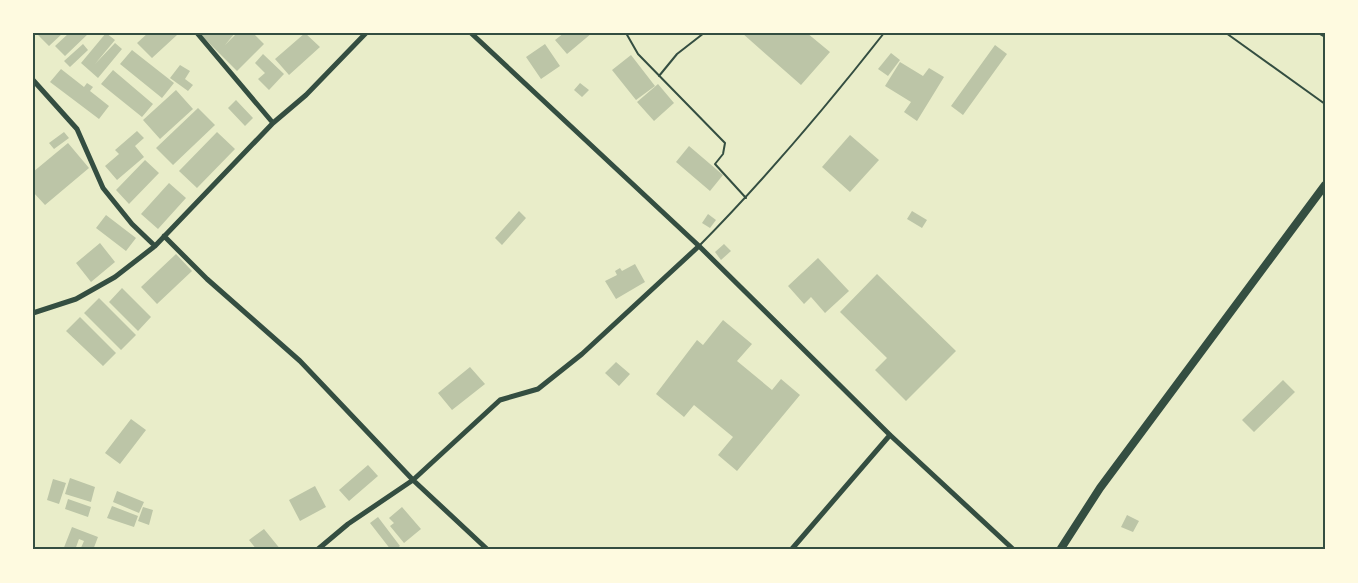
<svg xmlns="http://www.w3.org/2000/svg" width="1358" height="583" font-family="Poppins,sans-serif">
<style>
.building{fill:#bcc5a7}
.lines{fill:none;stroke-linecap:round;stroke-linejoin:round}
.service{stroke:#344e41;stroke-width:2}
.minor{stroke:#344e41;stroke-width:5}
.primary{stroke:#344e41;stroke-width:8}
.neatline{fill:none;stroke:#344e41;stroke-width:2}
</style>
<rect width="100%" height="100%" fill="#e9edc9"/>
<path class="building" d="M40,33H63L49,46L38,35Z
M69,33H89L65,56L55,46Z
M106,33L115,40L95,64L115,43L122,49L98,78L81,63Z
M148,33H175L177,35L152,58L137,43Z
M199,33H235L225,45L237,33H253L264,44L237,71Z
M305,33L320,47L289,75L275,59Z
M564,33H592L567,54L555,40Z
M742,33H807L830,52L801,85Z
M83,44L88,50L70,67L64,61Z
M545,44L560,66L541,79L526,57Z
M995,45L1007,54L963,115L951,106Z
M132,50L174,83L162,98L120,64Z
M891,53L900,60L888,76L878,69Z
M263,54L284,74L269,90L258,79L265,73L255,63Z
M631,55L655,86L636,100L612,70Z
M900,62L923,76L929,68L944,77L917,121L904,112L911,102L885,86Z
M180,65L190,71L185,79L193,85L188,91L170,78Z
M61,69L84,87L87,83L93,87L90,91L109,106L99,119L50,82Z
M113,70L153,104L142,117L101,84Z
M580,83L589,90L582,97L574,90Z
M658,84L674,103L654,121L637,102Z
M176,90L193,109L160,139L143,120Z
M236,100L253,118L245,126L228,108Z
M198,108L215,125L173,165L156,148Z
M137,131L144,138L135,146L144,157L117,180L105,166L119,154L115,150Z
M64,132L69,138L54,149L49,143Z
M217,132L235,149L197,188L179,171Z
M850,135L879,160L850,192L822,167Z
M68,143L89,168L45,205L33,192V172Z
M689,146L723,175L710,191L676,162Z
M145,160L159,173L129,204L116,190Z
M169,183L186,198L158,229L141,214Z
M519,211L526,218L502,245L495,238Z
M912,211L927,220L922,228L907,219Z
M708,214L716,220L710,228L702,223Z
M106,215L136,238L126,251L96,228Z
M100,243L115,262L91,282L76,263Z
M724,244L731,251L721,260L715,252Z
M176,254L192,271L157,304L141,287Z
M818,258L849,291L825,313L811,297L804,304L788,286Z
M635,264L645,282L616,299L605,281L617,275L615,271L620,268L622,271Z
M877,274L956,351L906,401L875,370L887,358L840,312Z
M122,288L151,317L138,331L109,302Z
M99,298L136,335L121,350L84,313Z
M80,317L116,353L103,366L66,331Z
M723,320L752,344L737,361L772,390L781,379L800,395L737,471L718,455L733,437L694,405L684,417L656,394L697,340L703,345Z
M616,362L630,374L619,386L605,373Z
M470,367L485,384L452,410L438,393Z
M1283,380L1295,392L1254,432L1242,420Z
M131,419L146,430L120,464L105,453Z
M368,465L378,476L349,501L339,490Z
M70,478L95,487L91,502L65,494Z
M53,479L66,483L59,504L47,500Z
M315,486L326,507L300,521L289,500Z
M117,491L144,502L139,513L113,502Z
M68,499L91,507L88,517L65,509Z
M112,506L138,516L134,527L107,518Z
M143,507L153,510L149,525L138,521Z
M402,507L421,529L404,543L390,526L394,523L389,518Z
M1127,515L1139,521L1133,532L1121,527Z
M378,517L400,546L395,550H391L370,523Z
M72,527L98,537L93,550H80L84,541L79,539L75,550H63Z
M264,529L281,550H257L249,540Z"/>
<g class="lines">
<path class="service" d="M626,33L638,54L725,143L723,154L715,164L746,198
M1226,33L1325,104
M1318,33L1325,37
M659,76L677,54L704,33
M699,246C765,179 826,107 884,33"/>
<path class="minor" d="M197,33L273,123
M471,33L699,246L890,435L1014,550
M33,80L77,129L103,188L132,224L155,246
M164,236L207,279L300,361L413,480L488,550
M33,313L76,299L115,277L155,246L273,123L306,95L366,33
M317,550L348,524L413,480L500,400L538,389L582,354L699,246
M791,550L890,435"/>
<path class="primary" d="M1060,550L1100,488L1325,185"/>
</g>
<rect width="1358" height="583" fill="none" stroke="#fefae0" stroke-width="69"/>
<rect x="34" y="34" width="1290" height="514" class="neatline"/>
</svg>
